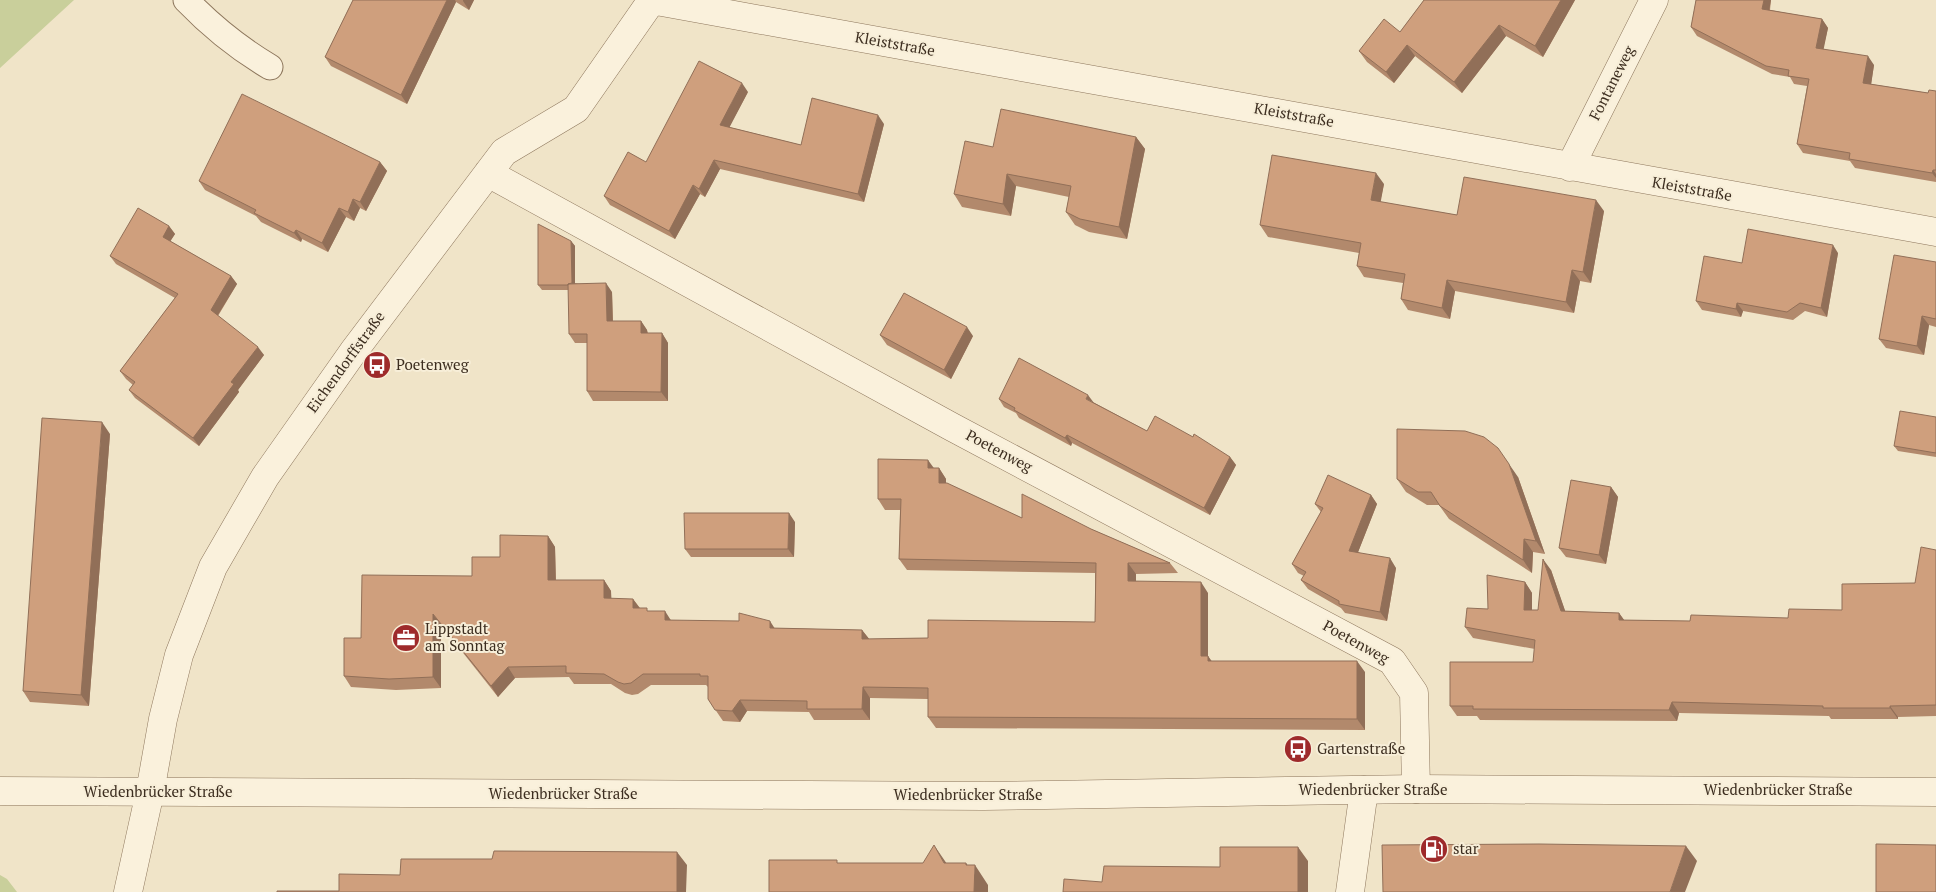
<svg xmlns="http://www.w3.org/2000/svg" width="1936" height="892" font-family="'PT Serif',serif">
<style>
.green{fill:#c9cf9b}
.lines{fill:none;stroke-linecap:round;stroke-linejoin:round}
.service-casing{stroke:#8d765c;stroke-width:27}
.minor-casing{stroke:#8d765c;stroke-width:29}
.tertiary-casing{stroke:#8d765c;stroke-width:29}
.service{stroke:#faf1dc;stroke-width:25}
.minor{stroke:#faf1dc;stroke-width:28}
.tertiary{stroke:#faf1dc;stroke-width:28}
.wall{fill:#b2896c}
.shaded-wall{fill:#916f58}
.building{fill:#cf9f7d;stroke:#916f58}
.labels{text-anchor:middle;stroke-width:4;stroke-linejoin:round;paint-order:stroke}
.street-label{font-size:15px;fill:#3d2e20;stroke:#f7eed8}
.poi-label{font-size:15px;fill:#3d2e20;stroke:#f7eed8;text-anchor:start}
</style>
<rect width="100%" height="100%" fill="#f0e4c8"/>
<path class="green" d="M0,0H74L0,68Z
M0,875L7,879L17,892H0Z"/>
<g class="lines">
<defs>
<path id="service" d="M186,0C212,27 238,48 270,67"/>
<path id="minor" d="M651,0L1936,232
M1570,167L1654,0
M488,173L952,427L1392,661L1414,693L1416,789
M128,892L150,792L163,719L179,655L213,567L265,477L353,352L504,152L576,109L652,0
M1350,892L1364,790"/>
<path id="tertiary" d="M0,791L984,796L1416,789L1936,792"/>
</defs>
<use href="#service" class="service-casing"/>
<use href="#minor" class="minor-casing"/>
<use href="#tertiary" class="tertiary-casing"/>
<use href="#service" class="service"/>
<use href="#minor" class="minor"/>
<use href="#tertiary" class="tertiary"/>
</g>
<path class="wall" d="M353,0H474L469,10L456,2L407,104L331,66L325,57Z
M1424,0H1575L1543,57L1506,36L1462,93L1415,56L1394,83L1367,62L1359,51L1400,32Z
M1696,0H1771L1770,10L1822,19L1828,28L1823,49L1874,65L1871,84L1928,93L1936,91V182L1855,168L1850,161L1803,153L1797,144L1807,86L1794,84L1790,77L1772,74L1697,36L1691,27Z
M748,92L729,127L801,145L884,124L864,202L720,169L705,197L700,194L675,239L610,205L604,196Z
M1136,137L1145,149L1127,239L1089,232L1075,225L1066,212L1069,197L1016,186L1011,216L962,207L954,194L993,147Z
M380,162L387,171L366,211L360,208L354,221L346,217L328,252L302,239L301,242L261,222L256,216L205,190L199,181Z
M1384,184L1380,202L1457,215L1604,211L1591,283L1580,281L1574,313L1455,291L1450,319L1408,310L1401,299L1403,283L1364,277L1357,266L1359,253L1268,237L1260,225Z
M169,226L175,234L170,241L231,276L237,284L218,316L264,355L238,390L239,392L199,446L135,398L129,390L133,385L126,379L120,371L175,298L116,264L110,256Z
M571,241L575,246V283L612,292L613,321H641L647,330L648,333H662L668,343V401H593L587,391V343H575L569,334V290H542L538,285Z
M1838,253L1827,317L1805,311L1793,320L1743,311L1741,317L1702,310L1696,301L1742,263Z
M1936,262V327L1929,325L1924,355L1886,348L1879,339Z
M880,335L973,336L951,379L887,345Z
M999,399L1093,402L1147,431L1230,457L1236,465L1210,515L1072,443L1071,446L1019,418L1016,413L1004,407Z
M1936,417V457L1898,451L1894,446Z
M110,434L89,706L30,702L23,691Z
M933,468H939L946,479V483L1022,518L1091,529L1170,563L1178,573L1136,574V581L1208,593V656L1211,661L1365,672V730L936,728L928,717V699L870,698V720H814L809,712L747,711L740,722L723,721L708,699V687L706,685H651L638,694L632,695L625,693L611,684H574L569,677L515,678L498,697L441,625V688L396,690L351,687L344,676L361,638L472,576L500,557L548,536L555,547L556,580H604L611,591V599H633L640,608L671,620L775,628L862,630L869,639L928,638L1095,622V573L907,570L899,559L900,510H885L878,499Z
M1518,477L1545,554L1533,552L1532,573L1449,519L1439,505H1427L1406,492L1397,479Z
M1611,487L1618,497L1606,564L1566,557L1559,548Z
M1371,495L1377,504L1358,552L1396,568L1387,621L1345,613L1341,608L1308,589L1301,580L1304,576L1298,573L1292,564L1321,512L1315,504Z
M795,522L794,557H691L685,549Z
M1936,550V716L1898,717V719H1831L1829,716L1679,713L1677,721L1480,720L1477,716H1457L1450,706L1533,662L1535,649L1473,638L1465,627L1488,609L1525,582L1532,593V610H1538L1551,570L1565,611L1619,613L1624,620L1690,621L1788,618L1842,610L1915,583Z"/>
<path class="shaded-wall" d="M447,0H455L456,2L407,104L401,95Z
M463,0H474L469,10L463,1Z
M1561,0H1575L1543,57L1535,46Z
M1764,0H1771L1768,17L1762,9Z
M1822,19L1828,28L1822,57L1816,48Z
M1499,25L1506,36L1462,93L1454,82Z
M1407,45L1415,56L1394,83L1386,72Z
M1868,56L1874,65L1870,92L1863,83Z
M742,83L748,92L726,134L720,125Z
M878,115L884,124L864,202L858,194Z
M1136,137L1145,149L1127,239L1119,227Z
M714,160L720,169L705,197L699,189Z
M380,162L387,171L366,211L360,202Z
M1933,170L1936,174V178L1932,173Z
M1376,173L1384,184L1379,211L1371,200Z
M1007,174L1016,186L1011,216L1003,204Z
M693,185L700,194L675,239L669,231Z
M353,199L360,208L354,221L348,212Z
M1596,200L1604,211L1591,283L1583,272Z
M339,208L346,217L328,252L322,243Z
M169,226L175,234L168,245L163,237Z
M296,230L302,239L301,242L294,233Z
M571,241L575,246V290L572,285Z
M1833,245L1838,253L1827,317L1821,308Z
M1572,270L1580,281L1574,313L1566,302Z
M231,276L237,284L216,318L211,310Z
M1447,280L1455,291L1450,319L1442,308Z
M606,283L612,292L613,330L607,321Z
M1737,303L1743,311L1741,317L1736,309Z
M1922,316L1929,325L1924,355L1917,346Z
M641,321L647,330L648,342L641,333Z
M967,327L973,336L951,379L944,370Z
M662,333L668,343V401L661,392Z
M258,347L264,355L238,390L239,392L199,446L193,438L231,382Z
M1088,395L1094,403L1086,399Z
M102,422L110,434L89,706L81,695Z
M1067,435L1072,443L1071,446L1065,438Z
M1230,457L1236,465L1210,515L1204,508Z
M928,460L936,471L928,468Z
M1509,464L1518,477L1545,554L1536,541Z
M939,468L946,479V494L939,483Z
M1611,487L1618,497L1606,564L1599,555Z
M1371,495L1377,504L1355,560L1349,551Z
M789,513L795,522L794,557L788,549Z
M548,536L555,547L556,591L548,580Z
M1524,539L1533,552L1532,573L1523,560Z
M1390,558L1396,568L1387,621L1380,612Z
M1543,559L1551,570L1569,622L1561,611Z
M1128,563L1136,574V592L1128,581Z
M604,580L611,591L612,609L604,598Z
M1201,582L1208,593V656L1216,667L1201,656Z
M1525,582L1532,593V621L1524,610Z
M633,599L641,610L633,608Z
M665,611L672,622L665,620Z
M1619,613L1627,624L1619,620Z
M433,614L441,625V688L433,677Z
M770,621L777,632L770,628Z
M862,630L870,640L862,639Z
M1357,661L1365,672V730L1357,719Z
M508,667L515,678L498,697L491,686Z
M863,687L870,698V720L862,709Z
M740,700L747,711L740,722L732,711Z
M1672,702L1679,713L1677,721L1669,710Z
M1890,706L1898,717V719L1890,708Z
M934,845L947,864L944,863Z
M1686,846L1697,861L1685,892H1670Z
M1298,847L1308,861V892H1298Z
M677,852L687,865L686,892H677Z
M966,863L975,875V865L988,885V892H974L966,865Z"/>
<path class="building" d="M353,0H447L401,95L325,57Z
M1424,0H1561L1535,46L1499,25L1454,82L1407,45L1386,72L1359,51L1384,19L1400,32Z
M1696,0H1764L1762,9L1822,19L1816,48L1868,56L1863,83L1928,93L1929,90L1936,91V170H1933L1932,173L1849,159L1850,153L1797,144L1809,79L1788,76L1789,70L1766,66L1691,27Z
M699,61L742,83L720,125L801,145L812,98L878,115L858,194L714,160L699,189L693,185L669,231L604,196L628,152L646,162Z
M242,94L380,162L360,202L353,199L348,212L339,208L322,243L296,230L294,233L254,213L256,210L199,181Z
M1001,109L1136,137L1119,227L1080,219L1066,212L1071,186L1007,174L1003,204L954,194L965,141L993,147Z
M1272,155L1376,173L1371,200L1457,215L1464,177L1596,200L1583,272L1572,270L1566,302L1447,280L1442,308L1401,299L1405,274L1357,266L1361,243L1260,225Z
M138,208L169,226L163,237L231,276L211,310L258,347L231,382L234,384L193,438L129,390L135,382L120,371L178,294L110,256Z
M538,224L571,241L572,283L568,284V285H538Z
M1748,229L1833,245L1821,308L1800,303L1787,312L1737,303L1736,309L1696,301L1704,256L1742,263Z
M1894,255L1936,262V319L1922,316L1917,346L1879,339Z
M606,283L607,321H641V333H662L661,392L587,391V334H569L568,284Z
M904,293L967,327L944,370L880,335Z
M1019,358L1088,395L1086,399L1147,431L1155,416L1193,437L1194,434L1230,457L1204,508L1067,435L1065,438L1014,410L1015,408L999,399Z
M1900,411L1936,417V453L1894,446Z
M42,418L102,422L81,695L23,691Z
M1397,429L1465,431L1484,437L1498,448L1509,464L1536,541L1524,539L1523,560L1440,506L1431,492H1418L1397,479Z
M878,459L928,460V468H939V483H947L1022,518V494L1091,529L1170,563H1128V581L1201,582V656H1208V661H1357V719L928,717V688L863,687L862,709H807V701L740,700L732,711L715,710L708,699V676H700V674H643L631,683L624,684L618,682L604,674L566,673V666L508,667L491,686L433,614V677L389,679L344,676V638H361L362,575L472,576V557H500V535L548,536V580H604V598L633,599V608H647V611H665V620L739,621V613L770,621V628L862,630V639L928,638V620L1095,622L1096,563L899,559L901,499H878Z
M1328,475L1371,495L1349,551L1390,558L1380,612L1339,604V601L1301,580L1306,572L1292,564L1323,508L1315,504Z
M1571,480L1611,487L1599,555L1559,548Z
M684,513H789L788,549H685Z
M1921,547L1936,550V705L1890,706V708H1823V706L1672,702L1669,710L1473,709V706H1450V662H1533L1535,640L1465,627L1467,608L1488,609L1487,575L1525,582L1524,610H1538L1543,559L1561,611L1619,613V620L1690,621L1691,615L1788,618L1789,609L1842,610V584L1915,583Z
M1539,844L1686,846L1670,892H1383L1382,845Z
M1876,844L1936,845V892H1876Z
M934,845L944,863H966V865H975L974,892H769V860H837V863H923Z
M1220,847H1298V892H1063L1064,879L1102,882L1104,866L1220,867Z
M494,851L677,852V892H277V891H339V874L400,875L401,859H492Z"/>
<defs>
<symbol id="bus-disc" viewBox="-11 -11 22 22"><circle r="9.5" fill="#9e2a2b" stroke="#f7eed8"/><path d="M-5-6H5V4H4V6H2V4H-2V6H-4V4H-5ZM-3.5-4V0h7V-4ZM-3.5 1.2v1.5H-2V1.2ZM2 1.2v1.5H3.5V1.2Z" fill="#fff"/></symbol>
<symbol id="office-disc" viewBox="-11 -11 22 22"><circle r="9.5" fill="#9e2a2b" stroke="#f7eed8"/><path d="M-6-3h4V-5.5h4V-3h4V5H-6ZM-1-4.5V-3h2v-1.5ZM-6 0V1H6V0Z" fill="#fff"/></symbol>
<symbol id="fuel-disc" viewBox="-11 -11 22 22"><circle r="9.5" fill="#9e2a2b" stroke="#f7eed8"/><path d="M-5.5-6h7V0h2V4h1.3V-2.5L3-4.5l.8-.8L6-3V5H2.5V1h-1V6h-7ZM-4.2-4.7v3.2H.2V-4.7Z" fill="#fff"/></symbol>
</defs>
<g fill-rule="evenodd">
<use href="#bus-disc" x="361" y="349" width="32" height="32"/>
<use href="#office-disc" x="390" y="622" width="32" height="32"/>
<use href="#bus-disc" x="1282" y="733" width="32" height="32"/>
<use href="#fuel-disc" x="1418" y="833" width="32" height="32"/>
</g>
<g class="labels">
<g class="street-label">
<text transform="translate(895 44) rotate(10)" y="5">Kleiststraße</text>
<text transform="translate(1612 83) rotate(-63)" y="5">Fontaneweg</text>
<text transform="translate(1294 115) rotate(10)" y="5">Kleiststraße</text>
<text transform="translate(1692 189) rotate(10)" y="5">Kleiststraße</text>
<text transform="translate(346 362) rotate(-54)" y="5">Eichendorffstraße</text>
<text transform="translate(999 451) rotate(28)" y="5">Poetenweg</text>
<text transform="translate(1356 642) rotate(29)" y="5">Poetenweg</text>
<text x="1373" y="795">Wiedenbrücker Straße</text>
<text x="1778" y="795">Wiedenbrücker Straße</text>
<text x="158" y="797">Wiedenbrücker Straße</text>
<text x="563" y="799">Wiedenbrücker Straße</text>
<text x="968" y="800">Wiedenbrücker Straße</text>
</g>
<g class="poi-label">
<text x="396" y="370">Poetenweg</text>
<text x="425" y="634">Lippstadt<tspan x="425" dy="17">am Sonntag</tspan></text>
<text x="1317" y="754">Gartenstraße</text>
<text x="1453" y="854">star</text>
</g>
</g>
</svg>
